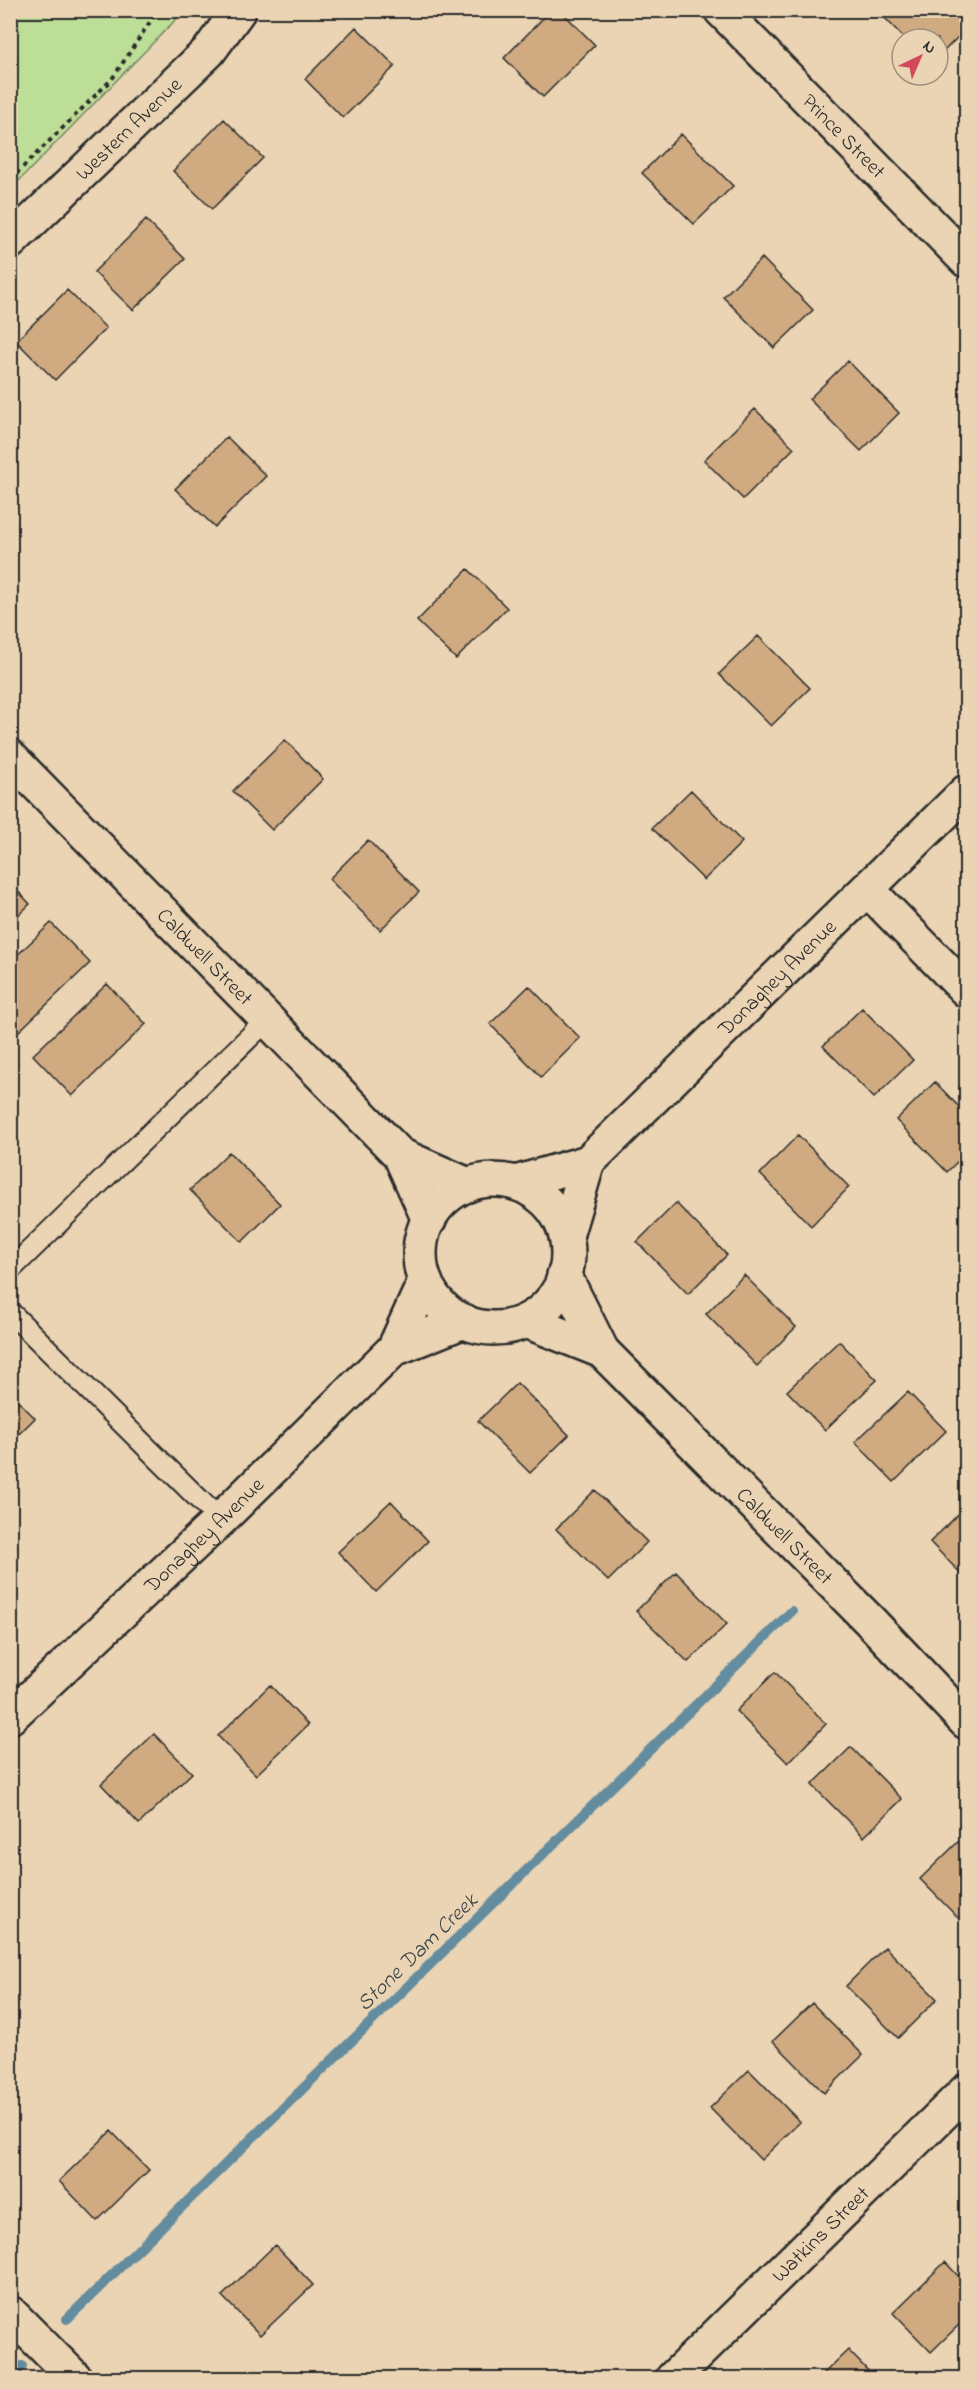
<svg xmlns="http://www.w3.org/2000/svg" width="977" height="2389" font-family="'Indie Flower',sans-serif">
<style>
.green{fill:#bdde97;stroke:#748461;stroke-width:1.5}
.lines{fill:none;stroke-linecap:round;stroke-linejoin:round}
.stream{stroke:#648c9f;stroke-width:10}
.building{fill:#d0ab82;stroke:#2b2b2b;stroke-width:1.5}
.service-casing{stroke:#2b2b2b;stroke-width:24}
.minor-casing{stroke:#2b2b2b;stroke-width:38}
.tertiary-casing{stroke:#2b2b2b;stroke-width:38}
.secondary-casing{stroke:#2b2b2b;stroke-width:38}
.path{stroke:#2b2b2b;stroke-width:4;stroke-dasharray:4.5 4.5;stroke-linecap:butt}
.service{stroke:#ead4b3;stroke-width:20}
.minor{stroke:#ead4b3;stroke-width:33}
.tertiary{stroke:#ead4b3;stroke-width:33}
.secondary{stroke:#ead4b3;stroke-width:33}
.labels{text-anchor:middle;stroke-width:4.5;stroke-linejoin:round;paint-order:stroke}
.street-label{font-size:21px;fill:#2b2b2b;stroke:#ead4b3}
.water-label{font-size:22px;font-style:italic;fill:#394348;stroke:#ead4b3}
</style>
<rect width="100%" height="100%" fill="#ead4b3"/>
<filter id="ink" filterUnits="userSpaceOnUse"><feTurbulence type="fractalNoise" baseFrequency=".0167" numOctaves="2"/><feDisplacementMap in="SourceGraphic" scale="12" xChannelSelector="R" yChannelSelector="G"/><feConvolveMatrix kernelMatrix="1 2 1 2 8 2 1 2 1" color-interpolation-filters="sRGB"/></filter>
<g filter="url(#ink)">
<path class="green" d="M11,10L184,11L11,189L10,11Z"/>
<g class="lines">
<path class="stream" d="M67,2319L792,1611
M10,2378L22,2366"/>
</g>
<path class="building" d="M551,10H560L595,45L543,97L504,58Z
M888,10H951L966,29L938,57V39H905L883,16Z
M356,27L395,66L343,118L305,79Z
M224,119L263,158L212,209L173,171Z
M681,134L733,186L694,224L642,173Z
M146,220L185,259L133,310L94,272Z
M762,258L813,310L774,348L723,297Z
M67,290L106,328L55,380L16,341Z
M848,361L899,413L861,451L809,399Z
M755,409L794,448L743,499L704,460Z
M227,437L266,476L215,527L175,489Z
M468,569L507,608L456,659L417,621Z
M758,636L810,688L771,726L719,674Z
M285,740L323,779L272,830L233,791Z
M691,790L742,842L704,880L652,828Z
M368,840L419,892L380,930L329,879Z
M10,883L30,904L10,923Z
M51,923L90,963L15,1035L10,1030V962Z
M107,984L146,1024L72,1096L33,1055Z
M529,986L580,1038L541,1077L490,1024Z
M862,1008L913,1060L874,1098L823,1046Z
M935,1082L966,1114V1153L947,1172L896,1120Z
M798,1135L849,1187L811,1226L760,1174Z
M229,1152L280,1204L242,1242L190,1190Z
M676,1203L727,1255L688,1294L637,1242Z
M744,1275L796,1327L757,1366L706,1314Z
M839,1341L877,1380L825,1430L787,1391Z
M517,1383L569,1435L530,1473L478,1421Z
M908,1392L946,1431L894,1482L855,1442Z
M10,1393L35,1418L10,1443Z
M595,1490L647,1542L608,1581L556,1529Z
M391,1501L428,1541L376,1592L338,1552Z
M966,1507V1579L930,1542Z
M676,1572L727,1624L688,1662L636,1611Z
M775,1672L826,1724L788,1763L736,1711Z
M270,1685L308,1725L256,1775L218,1736Z
M154,1734L192,1773L139,1824L101,1784Z
M851,1747L902,1799L864,1837L812,1785Z
M959,1841L966,1848V1926L920,1879Z
M885,1947L937,1999L898,2038L846,1986Z
M812,2003L863,2055L824,2093L773,2041Z
M749,2070L800,2122L761,2160L710,2108Z
M111,2131L149,2170L97,2221L59,2181Z
M275,2245L313,2285L260,2335L222,2296Z
M945,2262L966,2284V2318L931,2352L893,2313Z
M848,2350L875,2378H819Z"/>
<g class="lines">
<defs>
<path id="service" d="M10,1270L267,1020
M10,1312L220,1520"/>
<g id="minor">
<path id="s1" d="M10,242L209,51L239,10"/>
<path id="s2" d="M10,757L400,1155L429,1220"/>
<path d="M868,890L966,990"/>
<path d="M400,1155L468,1185"/>
<path d="M10,2313L75,2378"/>
<path id="s3" d="M673,2378L966,2091"/>
</g>
<g id="tertiary">
<path d="M394,1349L464,1321"/>
<path id="s4" d="M10,1717L220,1520L394,1349L425,1281"/>
</g>
<g id="secondary">
<path id="s5" d="M721,10L966,260"/>
<circle cx="494" cy="1254" r="74"/>
<path id="s6" d="M515,1183L588,1162L966,792"/>
<path d="M566,1236L588,1162"/>
<path id="s7" d="M564,1275L602,1351L871,1622L966,1722"/>
<path d="M526,1321L602,1351"/>
</g>
</defs>
<use href="#service" class="service-casing"/>
<use href="#minor" class="minor-casing"/>
<use href="#tertiary" class="tertiary-casing"/>
<use href="#secondary" class="secondary-casing"/>
<path class="path" d="M10,180L112,79L158,10"/>
<use href="#service" class="service"/>
<use href="#minor" class="minor"/>
<use href="#tertiary" class="tertiary"/>
<use href="#secondary" class="secondary"/>
</g>
</g>
<g class="labels">
<g class="street-label">
<text dy="7" stroke="none"><textPath href="#s1" startOffset="164">Western Avenue</textPath></text>
<text dy="7" stroke="none"><textPath href="#s5" startOffset="176">Prince Street</textPath></text>
<text dy="7" stroke="none"><textPath href="#s2" startOffset="279">Caldwell Street</textPath></text>
<text dy="7" stroke="none"><textPath href="#s6" startOffset="340">Donaghey Avenue</textPath></text>
<text dy="7" stroke="none"><textPath href="#s4" startOffset="266">Donaghey Avenue</textPath></text>
<text dy="7" stroke="none"><textPath href="#s7" startOffset="345">Caldwell Street</textPath></text>
<text dy="7" stroke="none"><textPath href="#s3" startOffset="206">Watkins Street</textPath></text>
</g>
<g class="water-label">
<text transform="translate(416 1951) rotate(-44)" y="8">Stone Dam Creek</text>
</g>
</g>
<rect width="977" height="2389" fill="none" stroke="#ead4b3" stroke-width="36"/>
<rect x="18" y="18" width="941" height="2353" fill="none" stroke="#2b2b2b" stroke-width="2" filter="url(#ink)"/>
<g transform="translate(920 57) rotate(44)"><circle r="28" fill="#ead4b3" stroke="#9e907d" stroke-width="1.5"/>
<path d="M0-4.5L10 22L0 15L-10 22Z" fill="#d1495b"/>
<text y="-9" font-size="16" font-weight="bold" text-anchor="middle" fill="#2b2b2b">N</text>
</g>
</svg>
